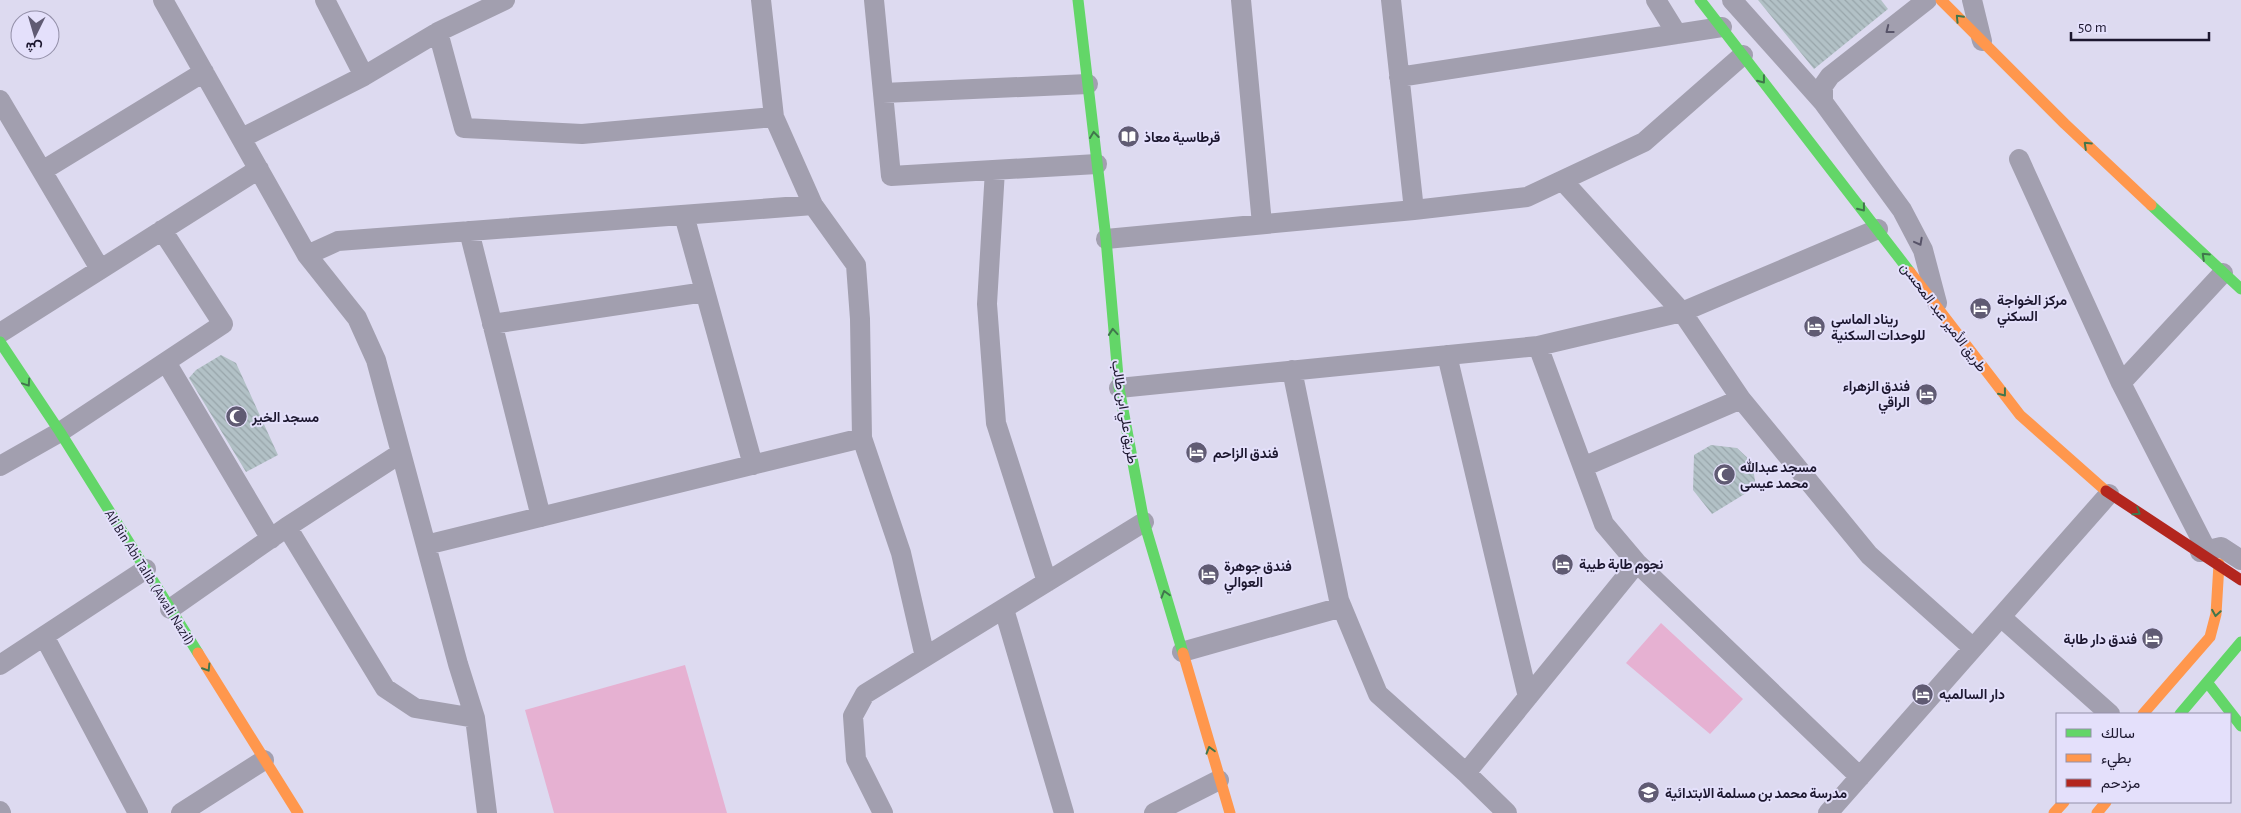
<svg xmlns="http://www.w3.org/2000/svg" width="2241" height="813" font-family="'Alegreya Sans',Vazirmatn,sans-serif">
<style>
.pitch{fill:#e6b1d2}
.building{fill:url(#building-back-hatch)}
.lines{fill:none;stroke-linecap:round;stroke-linejoin:round}
.street{stroke:#a29faf;stroke-width:20}
.fast{stroke:#63d668;stroke-width:11}
.slow{stroke:#ff974d;stroke-width:11}
.jam{stroke:#b3261e;stroke-width:11}
.oneway{stroke:#40764c}
.oneway2{stroke:#585469}
.labels{text-anchor:middle;stroke-width:4;stroke-linejoin:round;paint-order:stroke}
.poi-label{font-size:14px;font-weight:bold;fill:#1c172f;stroke:#e4e0fb;text-anchor:start}
.street-label{font-size:14px;fill:#1c172f;stroke:#e4e0fb}
</style>
<defs>
<pattern id="building-back-hatch" width="6" height="6" patternUnits="userSpaceOnUse" patternTransform="scale(1.25)"><rect width="6" height="6" fill="#b2c1c6"/><path d="M-1 5l2 2M0 0l6 6M5-1l2 2" fill="none" stroke="#98a5aa"/></pattern>
</defs>
<rect width="100%" height="100%" fill="#dddaf0"/>
<path class="pitch" d="M1661,623L1743,699L1710,734L1626,663Z
M685,665L727,813H554L525,710Z"/>
<path class="building" d="M1758,0H1881L1888,9L1814,69Z
M221,355L236,363L278,455L246,472L189,378L196,370Z
M1711,445L1737,448L1752,462L1756,487L1712,514L1693,490L1694,455Z"/>
<g class="lines">
<path class="street" d="M163,0L307,255L357,318L376,360L458,664L475,718L487,813
M325,0L364,76
M761,0L774,117L813,205L856,265L860,319L862,438L901,553L925,657
M874,0L891,176L1097,164
M1241,0L1262,224
M1391,0L1414,210
M1656,0L1677,34
M1732,0L1823,102
M1927,0L1830,76L1823,86V102L1902,210L1923,250L1937,303
M1972,0L1982,41
M438,32L464,128L582,134L774,117
M1399,77L1722,27
M883,93L1088,84
M0,100L100,269
M242,138L364,76L438,32L505,0
M2019,159L2121,383L2206,549
M995,170L987,304L996,423L1047,582
M42,171L204,72
M1563,181L1682,312L1741,399L1869,555L1973,648
M684,215L753,465
M469,231L541,517
M1106,239L1414,210L1527,197L1644,142L1743,55
M307,255L338,241L813,205
M492,324L705,292
M0,333L259,169
M1538,346L1604,524L1637,563L1860,777
M1447,355L1528,697
M166,362L271,539
M1292,370L1339,600L1378,694L1466,773L1507,813
M2121,383L2223,273
M1119,388L1538,346L1682,312L1878,229
M0,466L60,432L223,324L162,230
M1583,467L1741,399
M287,527L385,688L415,708L475,718
M426,545L862,438
M2200,552L2221,547L2241,560
M170,609L287,527L401,453
M1004,609L1064,813
M2001,617L2110,714
M44,636L138,813
M1182,652L1342,607
M0,665L146,569
M1466,773L1637,563
M0,811L1,813
M181,813L264,760
M883,813L856,759L853,716L865,694L1144,522
M1154,813L1219,780
M1828,813L2109,494"/>
<path class="fast" d="M1078,0L1106,239L1119,388L1144,522L1183,653
M1700,0L1910,272
M2151,205L2241,289
M0,342L60,432L198,653
M2207,682L2241,726
M2180,714L2241,642"/>
<path class="slow" d="M1941,0L2065,124L2151,205
M1910,272L2020,415L2106,491
M198,653L298,813
M1183,653L1230,813
M2143,714L2210,637L2216,614L2219,564
M2054,813L2064,802
M2097,813L2106,802"/>
<path class="jam" d="M2106,491L2241,580"/>
</g>
<defs><path id="oneway-chevron" d="M-2-3.5L2.5 0L-2 3.5" fill="none" stroke-width="1.6" stroke-linecap="round" stroke-linejoin="round" transform="scale(1.25)"/></defs>
<g class="oneway">
<use href="#oneway-chevron" transform="translate(1959 18) rotate(-134)"/>
<use href="#oneway-chevron" transform="translate(1762 80) rotate(52)"/>
<use href="#oneway-chevron" transform="translate(1094 135) rotate(-97)"/>
<use href="#oneway-chevron" transform="translate(2087 145) rotate(-137)"/>
<use href="#oneway-chevron" transform="translate(1862 208) rotate(52)"/>
<use href="#oneway-chevron" transform="translate(2205 256) rotate(-137)"/>
<use href="#oneway-chevron" transform="translate(1113 332) rotate(-95)"/>
<use href="#oneway-chevron" transform="translate(27 383) rotate(56)"/>
<use href="#oneway-chevron" transform="translate(2003 393) rotate(52)"/>
<use href="#oneway-chevron" transform="translate(2137 512) rotate(33)"/>
<use href="#oneway-chevron" transform="translate(1165 594) rotate(-106)"/>
<use href="#oneway-chevron" transform="translate(2216 613) rotate(99)"/>
<use href="#oneway-chevron" transform="translate(207 668) rotate(58)"/>
<use href="#oneway-chevron" transform="translate(1210 750) rotate(-106)"/>
</g>
<g class="oneway2">
<use href="#oneway-chevron" transform="translate(1889 30) rotate(142)"/>
<use href="#oneway-chevron" transform="translate(1919 242) rotate(62)"/>
</g>
<defs>
<symbol id="library-disc" viewBox="-11 -11 22 22"><circle r="9.5" fill="#605b73" stroke="#e4e0fb"/><path d="M-6-4Q-3-5.5-.7-3.5V5Q-3 3-6 4ZM6-4Q3-5.5 .7-3.5V5Q3 3 6 4Z" fill="#fff"/></symbol>
<symbol id="hotel-disc" viewBox="-11 -11 22 22"><circle r="9.5" fill="#605b73" stroke="#e4e0fb"/><path d="M-6-4.5h1.5V1H6V5H4.5V3h-9V5H-6ZM-4 0a1.8 1.8 0 1 1 3.6 0ZM.5 0V-2.5h3Q6-2.5 6 0Z" fill="#fff"/></symbol>
<symbol id="mosque-disc" viewBox="-11 -11 22 22"><circle r="9.5" fill="#605b73" stroke="#e4e0fb"/><path d="M3.5-4.9A6 6 0 1 0 3.5 4.9A5 5 0 1 1 3.5-4.9Z" fill="#fff"/></symbol>
<symbol id="school-disc" viewBox="-11 -11 22 22"><circle r="9.5" fill="#605b73" stroke="#e4e0fb"/><path d="M0-5L7-2L0 1L-7-2ZM-4 1L0 2.5L4 1V4Q0 6-4 4Z" fill="#fff"/></symbol>
</defs>
<g fill-rule="evenodd">
<use href="#library-disc" x="1116" y="124" width="25" height="25"/>
<use href="#hotel-disc" x="1968" y="296" width="25" height="25"/>
<use href="#hotel-disc" x="1802" y="314" width="25" height="25"/>
<use href="#hotel-disc" x="1914" y="382" width="25" height="25"/>
<use href="#mosque-disc" x="224" y="404" width="25" height="25"/>
<use href="#hotel-disc" x="1184" y="440" width="25" height="25"/>
<use href="#mosque-disc" x="1712" y="462" width="25" height="25"/>
<use href="#hotel-disc" x="1550" y="552" width="25" height="25"/>
<use href="#hotel-disc" x="1196" y="562" width="25" height="25"/>
<use href="#hotel-disc" x="2140" y="626" width="25" height="25"/>
<use href="#hotel-disc" x="1910" y="682" width="25" height="25"/>
<use href="#school-disc" x="1636" y="780" width="25" height="25"/>
</g>
<g class="labels">
<g class="poi-label">
<text x="1144" y="142">قرطاسية معاذ</text>
<text x="1997" y="305">مركز الخواجة<tspan x="1997" dy="16">السكني</tspan></text>
<text x="1831" y="324">ريناد الماسي<tspan x="1831" dy="16">للوحدات السكنية</tspan></text>
<text x="1910" y="391" text-anchor="end">فندق الزهراء<tspan x="1910" dy="16">الراقي</tspan></text>
<text x="252" y="422">مسجد الخير</text>
<text x="1213" y="458">فندق الزاحم</text>
<text x="1740" y="472">مسجد عبدالله<tspan x="1740" dy="16">محمد عيسى</tspan></text>
<text x="1579" y="569">نجوم طابة طيبة</text>
<text x="1224" y="571">فندق جوهرة<tspan x="1224" dy="16">العوالي</tspan></text>
<text x="2137" y="644" text-anchor="end">فندق دار طابة</text>
<text x="1939" y="699">دار السالميه</text>
<text x="1665" y="798">مدرسة محمد بن مسلمة الابتدائية</text>
</g>
<g class="street-label">
<text transform="translate(1944 317) rotate(53)" y="5">طريق الأمير عبد المحسن</text>
<text transform="translate(1125 412) rotate(81)" y="5">طريق علي ابن طالب</text>
<text transform="translate(150 577) rotate(58)" y="5">Ali Bin Abi Talib (Awali Nazil)</text>
</g>
</g>
<rect x="2056" y="713" width="175" height="90" fill="#e4e0fb" stroke="#9490a9"/>
<rect x="2066" y="729" width="25" height="8" fill="#63d668" stroke="#9490a9"/>
<text x="2101" y="738" font-size="15" fill="#1c172f">سالك</text>
<rect x="2066" y="754" width="25" height="8" fill="#ff974d" stroke="#9490a9"/>
<text x="2101" y="763" font-size="15" fill="#1c172f">بطيء</text>
<rect x="2066" y="779" width="25" height="8" fill="#b3261e" stroke="#9490a9"/>
<text x="2101" y="788" font-size="15" fill="#1c172f">مزدحم</text>
<g transform="translate(35 35) rotate(185)"><circle r="24" fill="#e4e0fb" stroke="#9490a9"/>
<path d="M0-4L9 19L0 12L-9 19Z" fill="#605b73"/>
<text y="-8" font-size="14" font-weight="bold" text-anchor="middle" fill="#1c172f">ش</text>
</g>
<path d="M2071 32v8h138v-8" fill="none" stroke="#1c172f" stroke-width="2.5"/>
<text x="2078" y="32" font-size="15" fill="#1c172f" stroke="#e4e0fb" stroke-width="4" paint-order="stroke">50 m</text>
</svg>
